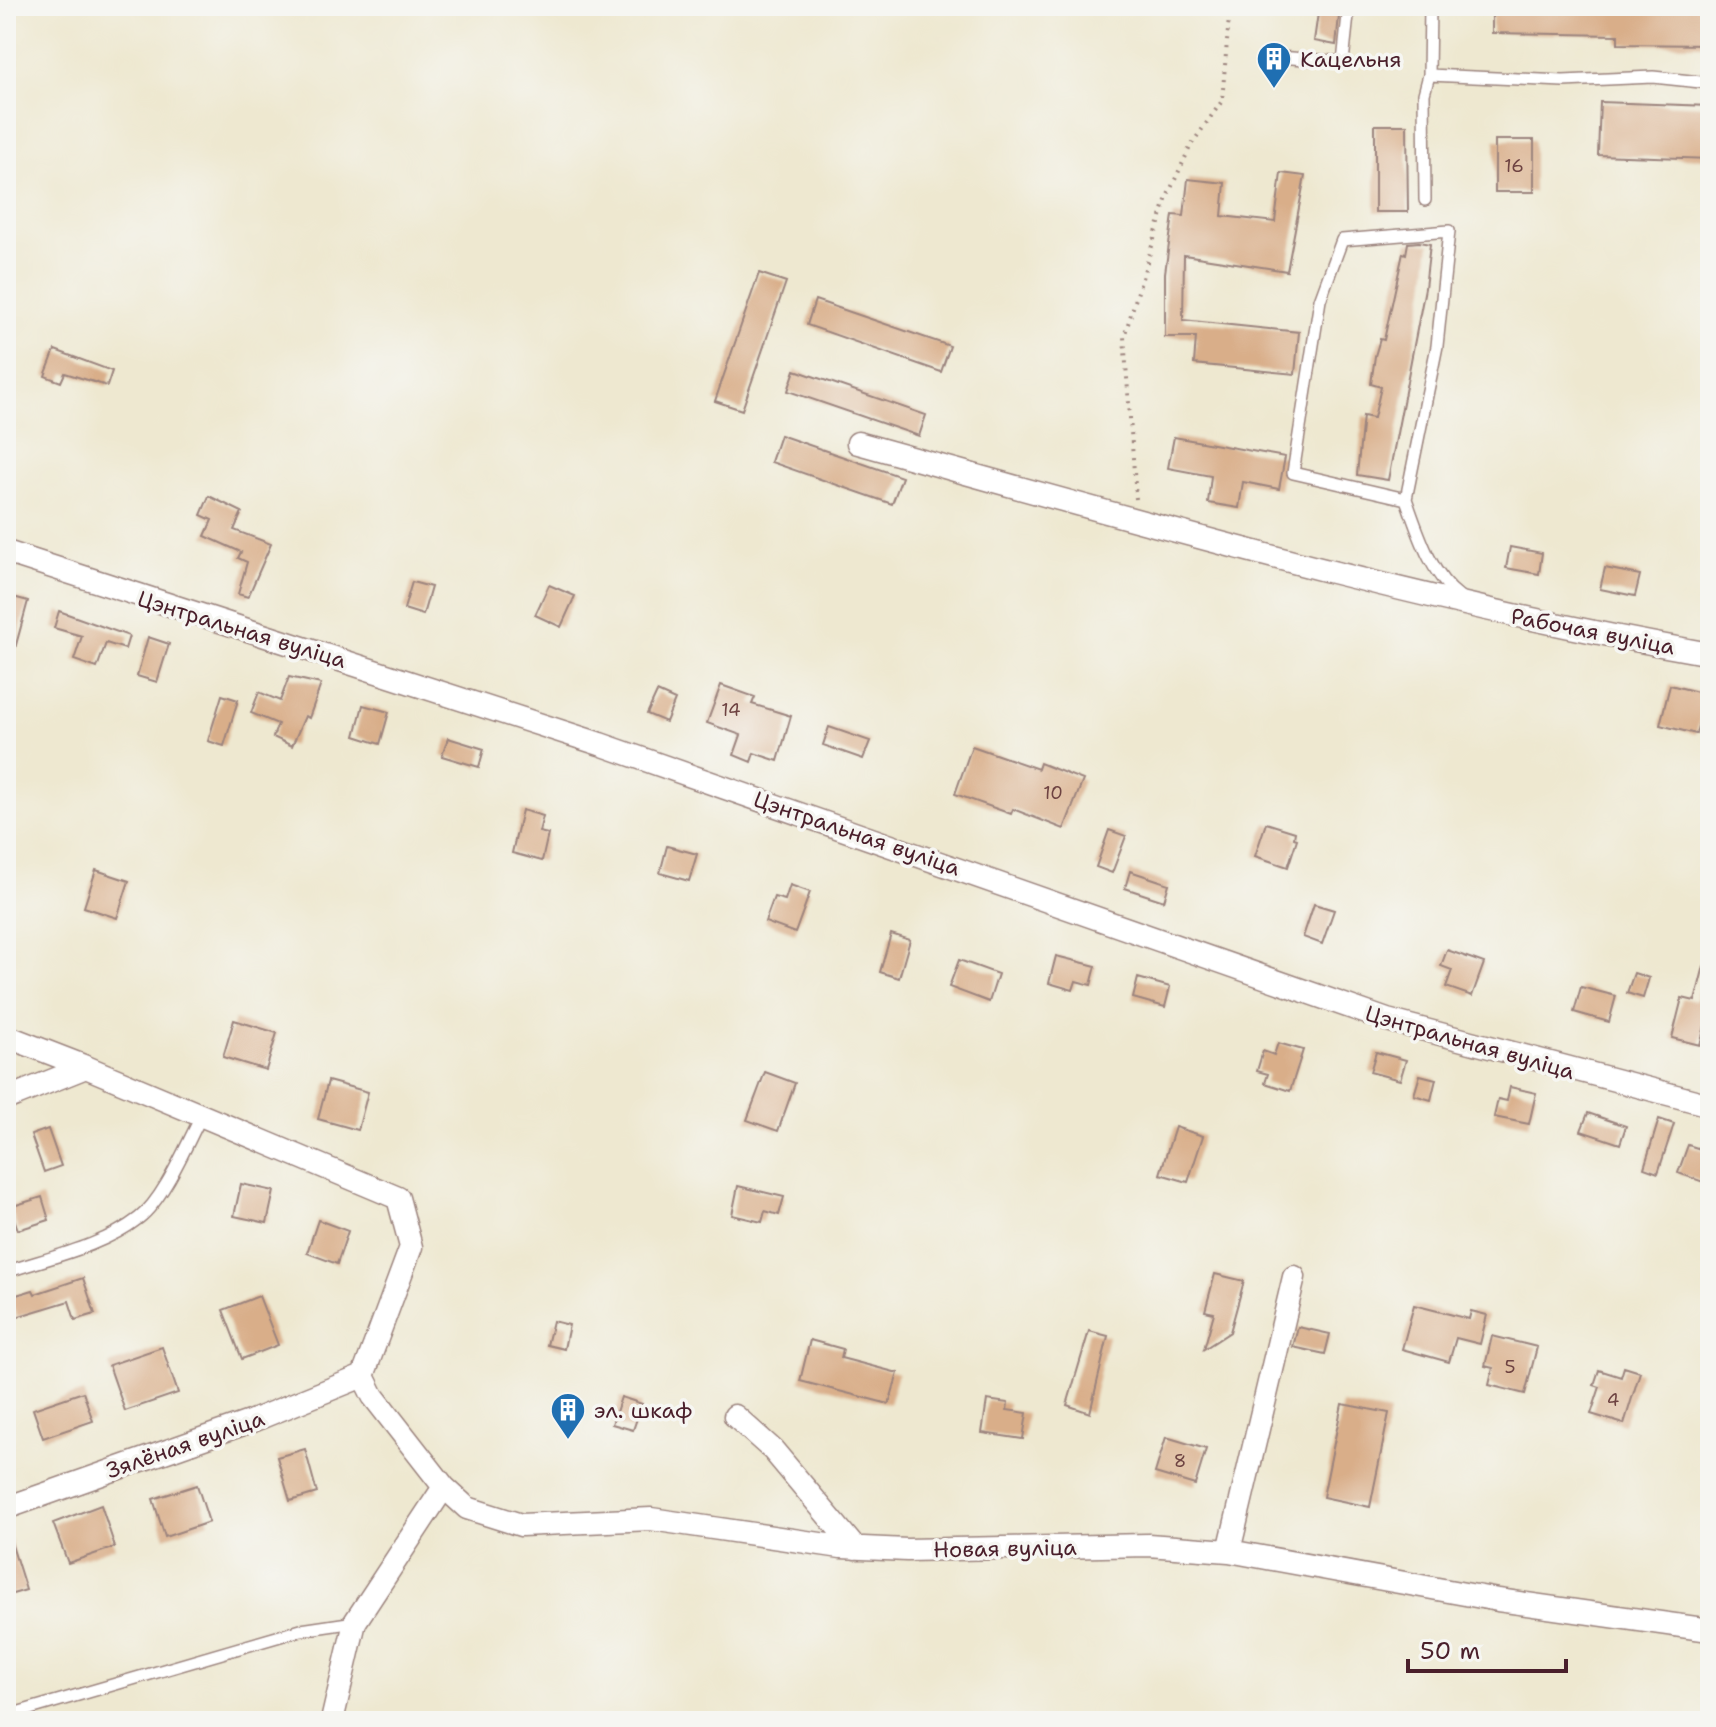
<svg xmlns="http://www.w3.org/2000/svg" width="1716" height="1727" font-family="'Shantell Sans',sans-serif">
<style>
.building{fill:#d9ae89}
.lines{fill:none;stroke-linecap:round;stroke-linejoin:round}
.service-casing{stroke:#9c847e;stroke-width:14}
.minor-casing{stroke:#9c847e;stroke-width:25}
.path{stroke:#9c847e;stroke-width:4;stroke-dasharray:2 6;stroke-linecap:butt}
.service{stroke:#fff;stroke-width:11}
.minor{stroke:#fff;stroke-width:22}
.labels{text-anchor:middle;stroke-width:7;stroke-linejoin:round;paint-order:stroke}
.number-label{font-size:18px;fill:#6e4342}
.poi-label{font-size:22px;fill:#4a1f2b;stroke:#f6f6f2;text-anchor:start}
.street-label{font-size:22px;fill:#4a1f2b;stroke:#f6f6f2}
</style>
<rect width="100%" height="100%" fill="#f6f6f2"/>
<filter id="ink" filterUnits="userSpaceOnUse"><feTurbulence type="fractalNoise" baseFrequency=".0125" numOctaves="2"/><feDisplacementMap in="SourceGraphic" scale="16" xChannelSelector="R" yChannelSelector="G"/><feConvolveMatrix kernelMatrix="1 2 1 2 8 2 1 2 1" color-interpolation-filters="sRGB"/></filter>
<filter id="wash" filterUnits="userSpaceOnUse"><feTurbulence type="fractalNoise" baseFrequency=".006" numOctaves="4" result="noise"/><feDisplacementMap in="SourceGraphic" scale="32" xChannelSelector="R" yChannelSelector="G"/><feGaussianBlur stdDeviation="1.8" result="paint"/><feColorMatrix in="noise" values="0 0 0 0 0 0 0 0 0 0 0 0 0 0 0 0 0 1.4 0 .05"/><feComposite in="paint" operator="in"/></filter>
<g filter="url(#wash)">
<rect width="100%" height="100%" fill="#eee8d0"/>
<g id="blocks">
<path class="building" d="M1319,6H1340L1336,45L1314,41Z
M1492,6H1710V45L1618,44V35L1492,33Z
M1600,102L1710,106V159L1598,155Z
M1375,125H1407L1408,212H1375Z
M1495,140H1534V192H1495Z
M1281,173L1305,176L1287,271L1184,255L1183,320L1299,332L1295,374L1194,364L1196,337H1165V273L1173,215L1184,216L1188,179L1225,183L1222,216L1275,222Z
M1419,242L1430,244L1425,288L1388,480L1357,475L1363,416L1374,418L1381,387L1371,384L1375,356L1380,339L1384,340L1403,253L1406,254L1408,243Z
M759,273L786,282L742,410L715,401Z
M815,300L950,346L941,372L807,325Z
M55,350L112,371L107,386L65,373L61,382L45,376Z
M795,370L926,415L919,436L788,391Z
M780,435L902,477L892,504L771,462Z
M1174,437L1285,457L1279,489L1243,482L1239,508L1208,503L1211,476L1168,468Z
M209,496L242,512L234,530L271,544L248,597L238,594L247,562L238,558L241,552L205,536L212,520L201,515Z
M1510,547L1542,553L1539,574L1506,568Z
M1605,568L1640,575L1635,596L1600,589Z
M412,582L431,587L423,615L404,609Z
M549,585L575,596L561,627L535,615Z
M6,595L28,601L11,663L6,662Z
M59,611L129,636L125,649L106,643L97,668L74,660L82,636L54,628Z
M148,637L169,644L157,682L137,676Z
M289,677L321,684L309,718L305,716L292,746L273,737L278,724L251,713L259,692L280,701Z
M721,685L755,697L752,704L791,716L778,761L754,753L751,762L734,755L741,735L707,723Z
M1670,685L1706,694L1696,734L1660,725Z
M657,692L675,700L666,722L647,714Z
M222,695L238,700L224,746L208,741Z
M363,705L389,712L380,744L355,736Z
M829,727L870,741L863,759L823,745Z
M448,738L484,749L479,767L442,756Z
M972,746L1038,769L1040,763L1083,780L1064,829L1013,809L1011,814L955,794Z
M522,810L543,816L539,832L548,834L542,861L512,853Z
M1266,823L1295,832L1294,838L1297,839L1288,867L1255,856Z
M1109,830L1126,836L1112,873L1096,867Z
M667,846L697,854L689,881L660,873Z
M96,870L129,881L117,918L84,907Z
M1130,871L1169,884L1164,901L1125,888Z
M790,885L810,892L795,933L765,922L774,897L785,900Z
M1314,904L1334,910L1322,944L1303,937Z
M891,934L910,940L899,978L880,972Z
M1447,950L1484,963L1472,996L1446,987L1452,970L1441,966Z
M1056,956L1096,966L1091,985L1076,981L1073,990L1049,983Z
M959,960L998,974L989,1002L949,987Z
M1704,966L1710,967V1007L1700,1045L1672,1038L1682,998L1695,1001Z
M1634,973L1649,978L1643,998L1627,993Z
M1138,978L1170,987L1165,1007L1133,998Z
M1581,987L1616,996L1609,1022L1574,1012Z
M234,1020L277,1033L266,1070L223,1057Z
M1278,1043L1303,1050L1290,1091L1265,1083L1268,1074L1257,1071L1263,1051L1274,1055Z
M1376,1052L1406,1060L1400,1080L1370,1072Z
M765,1072L795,1083L778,1131L747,1120Z
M1420,1075L1436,1079L1431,1100L1414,1095Z
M328,1081L368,1092L358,1130L318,1119Z
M1510,1087L1536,1093L1529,1124L1494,1117L1498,1099L1507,1101Z
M1588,1113L1626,1126L1620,1144L1581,1131Z
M1659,1119L1674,1124L1658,1173L1644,1168Z
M1175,1127L1203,1136L1188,1182L1160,1174Z
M48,1129L61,1166L44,1172L31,1135Z
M1688,1145L1710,1152L1706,1183L1678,1173Z
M241,1184L274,1191L267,1223L234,1216Z
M738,1186L784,1197L779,1215L765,1211L762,1222L732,1215Z
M42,1197L49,1220L18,1230L10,1207Z
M318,1220L348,1231L337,1264L307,1253Z
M1215,1274L1244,1281L1230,1332L1204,1349L1214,1313L1205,1311Z
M83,1278L95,1314L75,1320L69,1301L16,1317L10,1297L33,1290L35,1294Z
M259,1296L278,1345L242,1359L223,1310Z
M1414,1305L1469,1319L1471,1311L1487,1315L1480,1344L1456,1338L1449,1362L1402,1349Z
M553,1321L569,1325L564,1349L547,1345Z
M1298,1327L1330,1334L1325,1354L1293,1347Z
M1089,1331L1108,1336L1090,1413L1067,1405Z
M1492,1336L1537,1347L1525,1394L1489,1385L1493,1368L1485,1366Z
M810,1340L843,1349L841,1358L898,1373L889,1404L800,1381Z
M162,1347L178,1393L125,1411L109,1365Z
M1624,1367L1640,1372L1624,1424L1591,1414L1600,1387L1594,1385L1599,1370L1621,1377Z
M83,1392L93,1421L43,1438L33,1409Z
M621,1397L642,1404L633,1430L612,1424Z
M987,1400L1008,1403L1007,1410L1027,1413L1023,1439L982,1433Z
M1342,1404L1389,1413L1370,1507L1323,1497Z
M1166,1437L1206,1449L1195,1485L1155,1473Z
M305,1449L317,1493L290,1501L277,1457Z
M197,1485L209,1522L165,1537L153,1499Z
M101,1505L115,1547L68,1563L53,1523Z
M10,1539L26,1590L6,1596V1540Z"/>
</g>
</g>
<g filter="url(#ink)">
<use href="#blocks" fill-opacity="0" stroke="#9c847e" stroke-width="2"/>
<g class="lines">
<defs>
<path id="service" d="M1430,6L1429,75L1563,81L1653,77L1710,83
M1279,57L1343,62L1349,6
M1425,200L1424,94L1429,75
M1406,499L1437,346L1449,231L1342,240L1320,300L1293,473L1406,499C1418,532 1430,574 1459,596
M6,1272C50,1257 102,1247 139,1218C164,1199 186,1145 201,1117
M6,1716L301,1630L355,1622"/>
<path id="minor" d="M858,443C1139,521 1422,604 1710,654
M6,552L600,744L1387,1020L1710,1105
M6,1036L86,1067
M6,1099L86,1067L398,1198L411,1247L363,1376
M363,1376L373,1396L444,1487L467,1508L521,1525L651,1519L841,1547L907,1550L1148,1545L1229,1551L1498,1600L1710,1630
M735,1416L773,1450L855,1548
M6,1508L252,1421L363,1376
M1229,1551L1294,1277
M332,1721L355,1622L444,1487"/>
</defs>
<use href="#service" class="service-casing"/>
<use href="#minor" class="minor-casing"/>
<path class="path" d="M1136,499L1124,337L1167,197L1191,145L1222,101L1230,6"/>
<use href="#service" class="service"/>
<use href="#minor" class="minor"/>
</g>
</g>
<defs>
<symbol id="building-pin" viewBox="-11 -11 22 30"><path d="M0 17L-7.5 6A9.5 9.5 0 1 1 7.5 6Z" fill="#1f6fb2" stroke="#f6f6f2"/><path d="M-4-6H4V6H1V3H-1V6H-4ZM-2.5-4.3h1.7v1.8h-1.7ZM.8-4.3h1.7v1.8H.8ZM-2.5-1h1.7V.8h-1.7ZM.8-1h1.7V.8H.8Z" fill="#fff"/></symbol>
</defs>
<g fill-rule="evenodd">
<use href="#building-pin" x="1254" y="39" width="40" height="54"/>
<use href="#building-pin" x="548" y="1390" width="40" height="54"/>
</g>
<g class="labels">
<g class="number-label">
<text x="1514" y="172">16</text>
<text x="731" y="716">14</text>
<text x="1053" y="799">10</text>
<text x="1510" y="1373">5</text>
<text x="1613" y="1406">4</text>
<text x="1180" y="1467">8</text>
</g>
<g class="poi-label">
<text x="1300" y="67">Кацельня</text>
<text x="594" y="1418">эл. шкаф</text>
</g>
<g class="street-label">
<text transform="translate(242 629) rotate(17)" y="8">Цэнтральная вуліца</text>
<text transform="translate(1593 631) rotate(11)" y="8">Рабочая вуліца</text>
<text transform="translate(857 833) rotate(19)" y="8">Цэнтральная вуліца</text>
<text transform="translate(1470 1042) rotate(16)" y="8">Цэнтральная вуліца</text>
<text transform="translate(185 1444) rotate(-19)" y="8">Зялёная вуліца</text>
<text transform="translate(1005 1548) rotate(-1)" y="8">Новая вуліца</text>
</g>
</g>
<rect width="1716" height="1727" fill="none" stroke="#f6f6f2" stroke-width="32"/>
<path d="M1408 1659v12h158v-12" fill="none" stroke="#4a1f2b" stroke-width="4"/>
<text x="1420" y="1659" font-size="24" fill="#4a1f2b" stroke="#f6f6f2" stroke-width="6" paint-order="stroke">50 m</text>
</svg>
